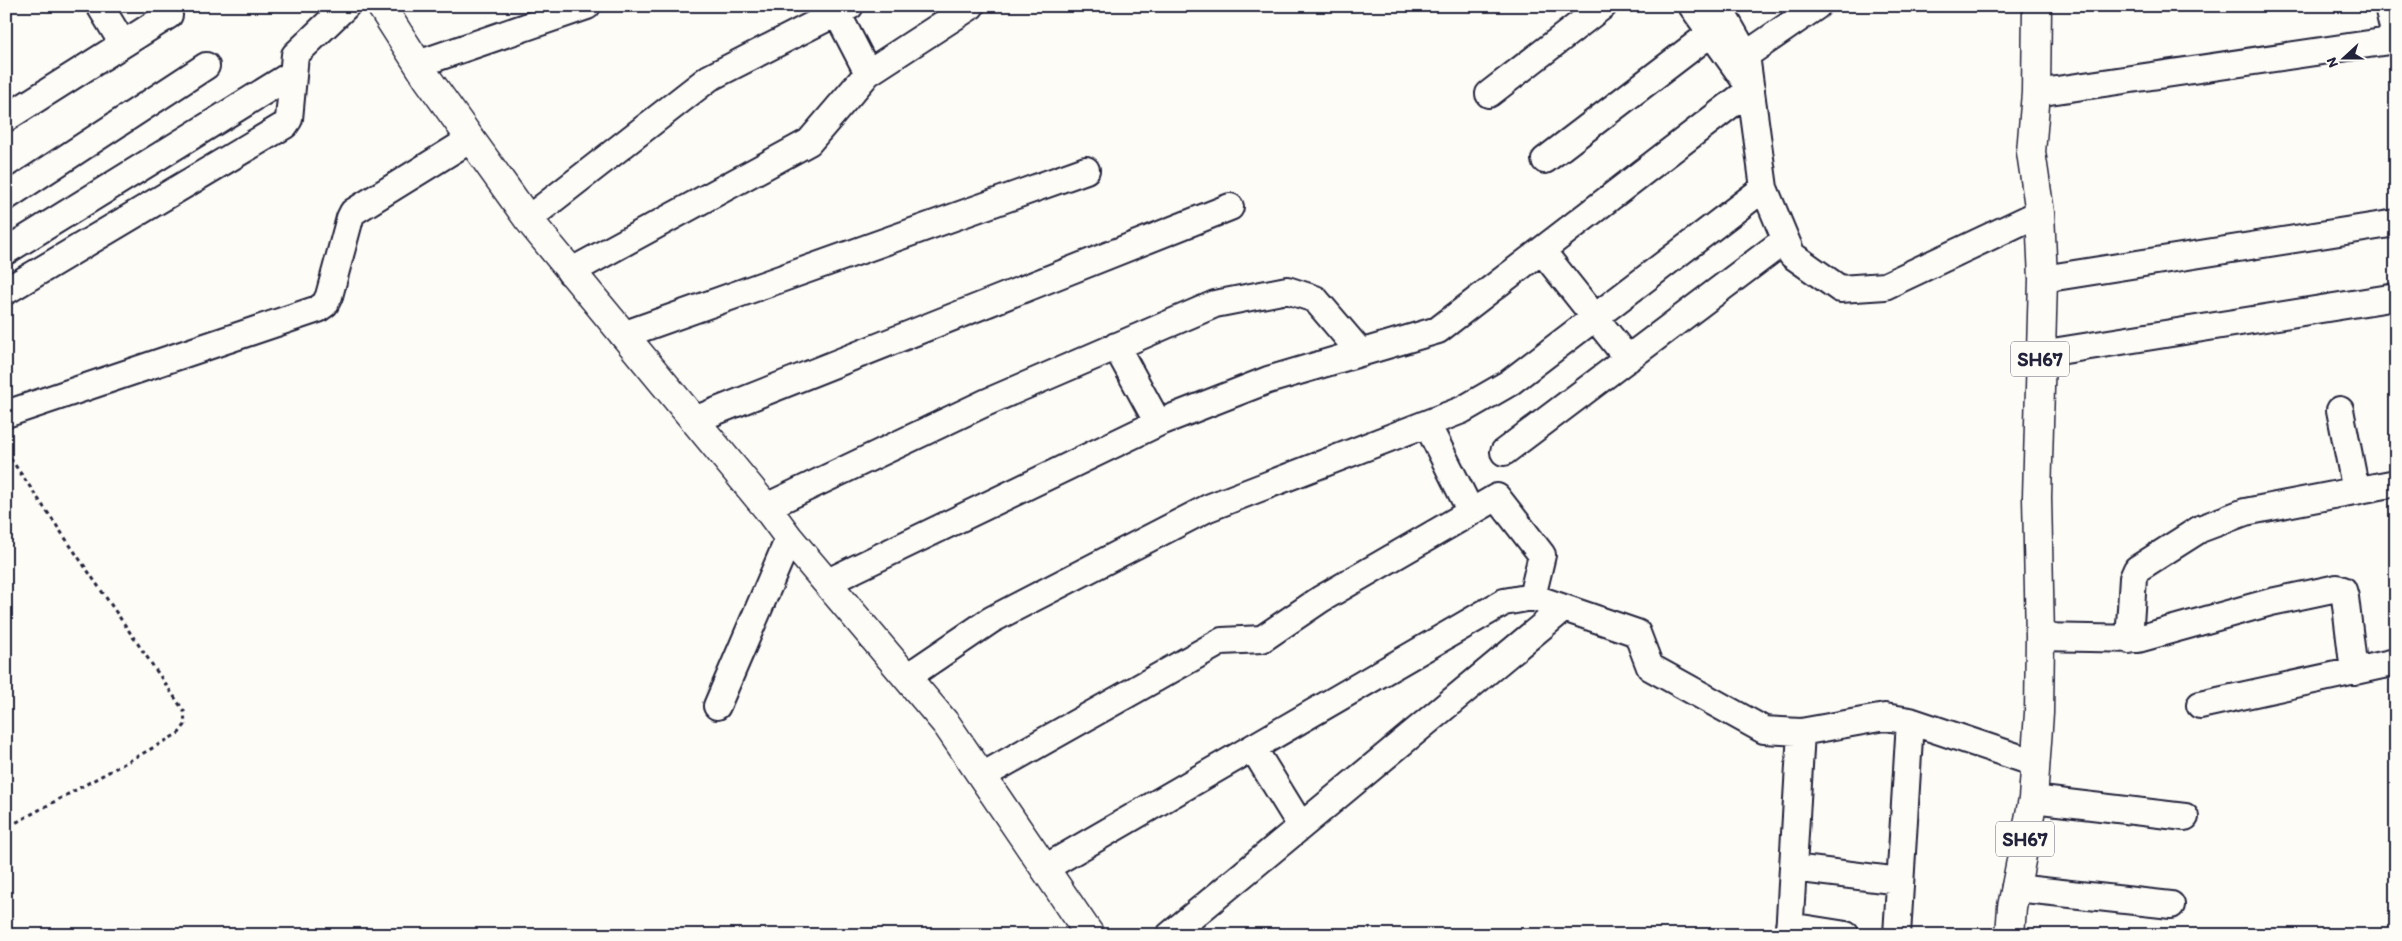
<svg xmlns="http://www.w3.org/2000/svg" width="2402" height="941" font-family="Itim,sans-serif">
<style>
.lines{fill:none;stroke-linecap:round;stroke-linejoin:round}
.minor-casing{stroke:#22223b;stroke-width:30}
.major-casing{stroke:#22223b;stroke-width:31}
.path{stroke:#22223b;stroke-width:3;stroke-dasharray:4 4;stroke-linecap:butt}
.minor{stroke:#fdfcf7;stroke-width:26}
.major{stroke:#fdfcf7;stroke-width:28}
.labels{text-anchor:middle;stroke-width:4.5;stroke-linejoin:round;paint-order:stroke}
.shield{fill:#fdfcf7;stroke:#646373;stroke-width:1}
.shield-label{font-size:20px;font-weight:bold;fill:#22223b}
</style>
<rect width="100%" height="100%" fill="#fdfcf7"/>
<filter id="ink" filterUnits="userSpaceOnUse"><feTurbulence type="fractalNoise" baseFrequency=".02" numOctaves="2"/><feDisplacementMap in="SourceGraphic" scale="10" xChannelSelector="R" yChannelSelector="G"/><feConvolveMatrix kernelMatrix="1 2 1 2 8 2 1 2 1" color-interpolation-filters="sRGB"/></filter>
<g filter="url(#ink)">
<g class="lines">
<defs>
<path id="minor" d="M100,6L123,44
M1718,6L1746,55
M1817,6L1746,55L1764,188L1792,255L1840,289L1885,286L2040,213
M2388,6L2396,41
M837,13L868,73
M418,64L587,6
M2036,93L2396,40
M1489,94L1603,6
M6,118L169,15
M1545,160L1711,33
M6,197L206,66
M528,219L709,78L850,6
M6,251L292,74
M1542,251L1628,359
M570,272L809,142L868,73L971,6
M2043,279L2396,223
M6,291L285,125L289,119L295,55L346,6
M623,335L1086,170
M1116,346L1158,423
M2040,354L2396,297
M2340,410L2356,491
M6,414L318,309L325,304L329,296L350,218L353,212L471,139
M694,420L1230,207
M1427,424L1471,512
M1504,452L1785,240
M766,507L985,403L1215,304L1287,290L1315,299L1361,353
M828,582L1158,423L1268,380L1438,330L1751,89L1692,6
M2040,637L2138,639L2271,602L2337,588L2343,590L2345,597L2354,672
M2129,640L2133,578L2137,569L2200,529L2245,512L2396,483
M907,677L991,620L1208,508L1462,410L1509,383L1764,188
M2200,705L2396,662
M717,706L789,538
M1253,748L1301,826
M982,776L1222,641L1262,639L1321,599L1497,497L1542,555L1532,597
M2033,799L2185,817
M1045,868L1504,602L1532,597L1637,633L1650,667L1764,730L1801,732L1885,717L1910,721L2035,763
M1793,868L1900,881
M2015,888L2171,905
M1789,926L1846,935
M1170,935L1564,608
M1789,935L1801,732
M1897,935L1910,721"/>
<path id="major" d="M381,6L427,78L528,219L766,507L789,538L947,725L1090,935
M2010,935L2012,907L2033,799L2039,713L2040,637L2037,497L2043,279L2040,213L2031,152L2036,93L2037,6"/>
</defs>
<use href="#minor" class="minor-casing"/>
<use href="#major" class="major-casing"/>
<path class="path" d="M6,452L184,711L185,725L179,733L149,750L6,828"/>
<use href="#minor" class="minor"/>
<use href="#major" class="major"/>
</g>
</g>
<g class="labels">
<g class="shield">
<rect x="2011" y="341.5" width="58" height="35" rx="4"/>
<rect x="1996" y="821.5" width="58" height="35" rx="4"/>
</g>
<g class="shield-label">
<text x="2040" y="366">SH67</text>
<text x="2025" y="846">SH67</text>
</g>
</g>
<rect width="2402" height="941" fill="none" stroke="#fdfcf7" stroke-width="25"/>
<rect x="12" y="12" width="2377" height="916" fill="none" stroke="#22223b" stroke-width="2" filter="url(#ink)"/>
<g transform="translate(2344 58) rotate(249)" stroke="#fdfcf7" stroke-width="4" paint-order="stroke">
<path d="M0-4L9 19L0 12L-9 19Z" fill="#22223b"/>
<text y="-8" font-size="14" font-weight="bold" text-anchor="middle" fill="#22223b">N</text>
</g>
</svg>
